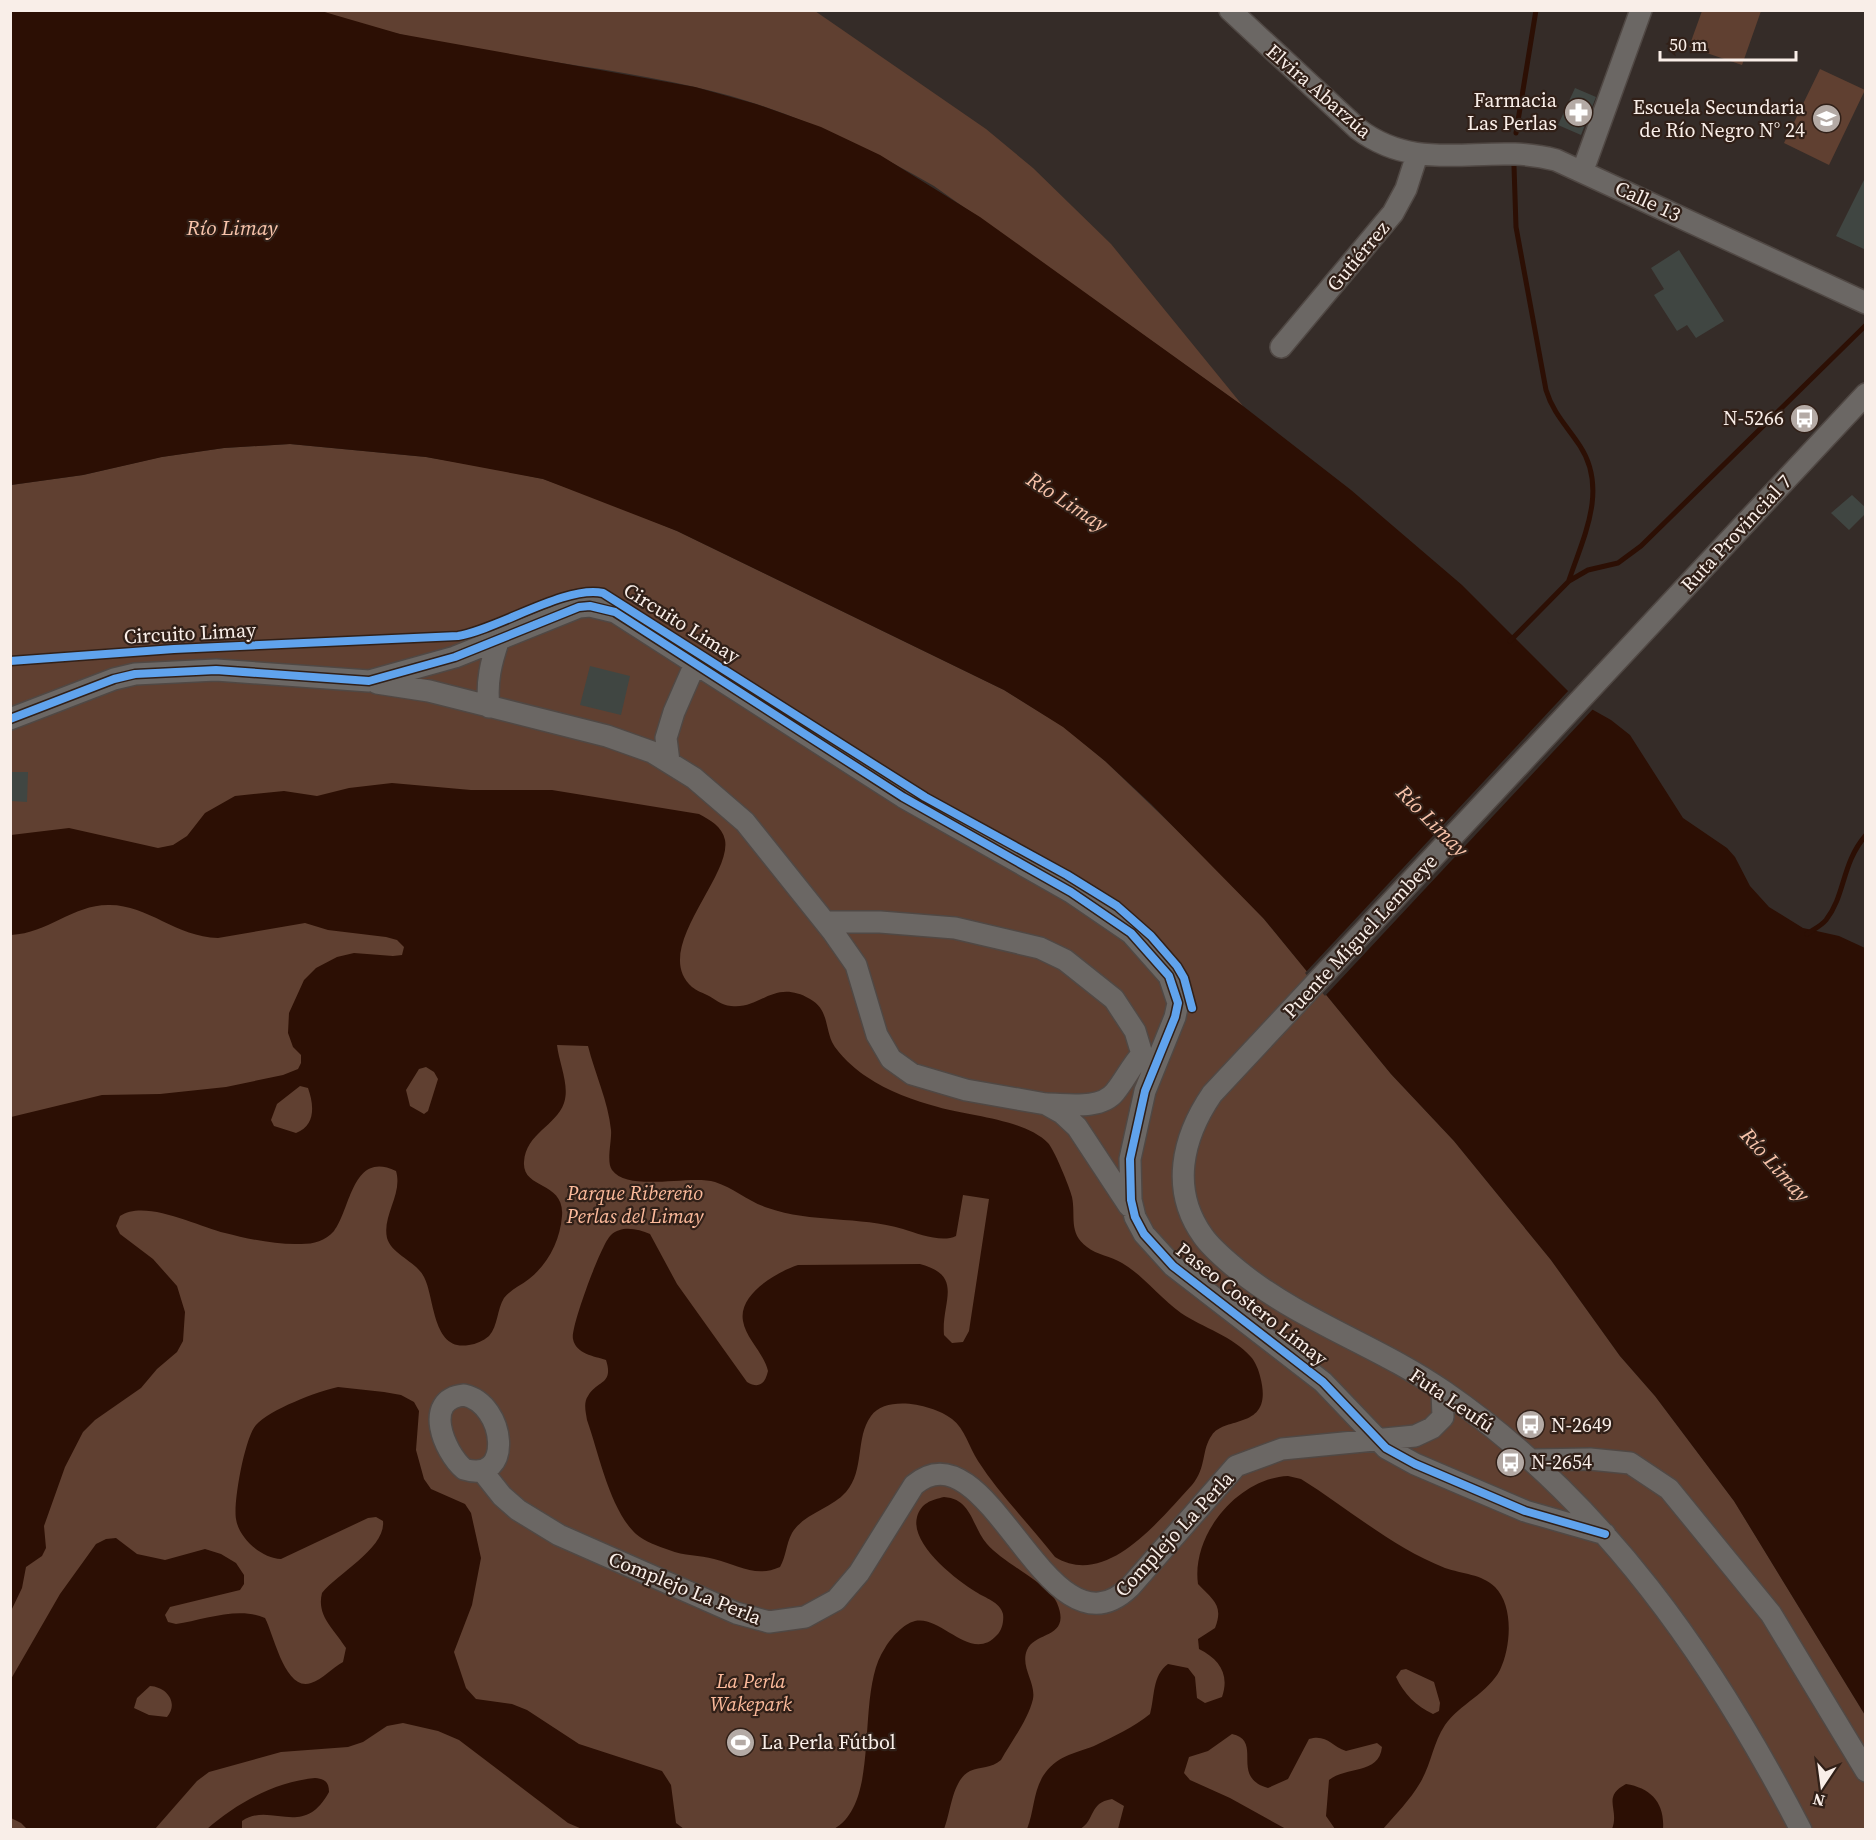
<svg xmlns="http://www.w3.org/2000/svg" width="1876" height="1840" font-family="'Source Serif 4',serif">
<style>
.green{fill:#604031}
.water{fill:#2c0f04;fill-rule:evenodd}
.pier{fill:#352c28}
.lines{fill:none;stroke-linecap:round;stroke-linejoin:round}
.stream{stroke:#2c0f04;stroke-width:5}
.building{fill:#404642}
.minor-casing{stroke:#504844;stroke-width:24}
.minor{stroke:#6b6764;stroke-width:21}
.cycleway-casing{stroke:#312018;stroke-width:11}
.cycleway{stroke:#60a3ed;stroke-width:8}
.labels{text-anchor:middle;stroke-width:4.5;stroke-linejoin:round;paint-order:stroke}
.street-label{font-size:20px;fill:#f9eee8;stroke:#312018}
.poi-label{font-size:20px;fill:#f9eee8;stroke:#312018;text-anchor:end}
.park-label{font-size:20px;font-style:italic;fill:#fdbb9c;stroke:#312018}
.water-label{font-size:21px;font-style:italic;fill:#f8c3aa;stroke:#312018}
</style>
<rect width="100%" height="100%" fill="#352c28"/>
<path class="green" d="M321,11H815L986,129L1033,168L1111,244L1243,406L934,186C859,143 781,106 695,87C571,59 441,54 321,11Z
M1702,11H1761L1742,65L1689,47Z
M1820,69L1865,90L1829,165L1784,143Z
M290,444L426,457L480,466L543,479L607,502L677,531L1004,690L1064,727L1105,761L1207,859L1264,919L1391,1074L1454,1141L1551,1260L1620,1356L1655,1396L1734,1501L1865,1715V1829H11V485L83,475L161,457L224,448Z"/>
<path class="water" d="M10,11H321L400,34L695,87L756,104L821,127L880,155L980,217L1243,406L1351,490L1462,585L1579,702L1611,720L1630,735L1683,818L1727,848L1735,857L1750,886L1769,907L1803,928L1839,936L1865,948V1715L1734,1501L1655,1396L1620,1356L1551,1260L1454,1141L1391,1074L1264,919L1151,804L1105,761L1063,727L1004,690L677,531L543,479L426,457L290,444L224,448L162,457L83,475L11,485Z
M392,783L471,790H552L699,814C710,820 722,826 725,840C732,877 650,950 692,987C697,991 701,992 707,995C715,999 721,1005 731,1006C760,1010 774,978 810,999C828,1009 825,1026 832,1042C838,1054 856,1070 867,1077C887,1091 915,1101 938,1107C969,1116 1024,1119 1048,1143C1054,1149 1070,1188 1072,1197C1076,1216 1068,1233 1087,1247C1097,1255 1111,1256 1122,1263C1144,1276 1160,1298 1181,1313C1203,1328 1233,1336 1251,1357C1255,1361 1259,1371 1260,1376C1275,1431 1225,1415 1212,1435C1201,1450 1207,1467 1192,1485C1160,1519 1107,1589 1055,1557C1030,1525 1000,1495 978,1461C969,1447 965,1429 952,1419C934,1405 887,1394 871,1416C855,1438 865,1470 846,1492C831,1509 804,1513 792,1533C786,1544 786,1557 780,1567C756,1578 738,1565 714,1559C700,1555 684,1556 669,1550C658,1546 645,1542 636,1534C610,1510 599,1454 587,1420C586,1413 583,1403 588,1396C597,1380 614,1385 606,1360C594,1356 576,1354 573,1339C570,1328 602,1242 611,1235C622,1225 638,1229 650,1234L677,1284L747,1382C759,1389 765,1384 768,1371C764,1353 746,1339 743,1321C738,1294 777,1272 798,1265L920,1264C965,1276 941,1302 944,1335L952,1343L963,1342L969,1331L989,1199L963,1195L956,1236C942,1243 919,1234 903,1229C859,1216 811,1223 768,1208C749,1202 734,1188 715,1182C690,1174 629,1193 612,1170C606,1162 612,1141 611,1130C608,1101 595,1074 588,1046L557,1045C559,1063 570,1086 564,1103C556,1126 526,1133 524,1162C522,1190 565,1181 562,1216C560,1241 548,1264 529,1279C520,1286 511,1289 504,1298C497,1309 498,1326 489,1336C483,1341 476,1344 469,1345C432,1352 435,1298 424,1277C416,1261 392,1255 387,1238C382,1215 403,1194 396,1171C352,1150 351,1209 334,1231C325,1241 314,1244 301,1244C277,1245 248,1239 225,1233C197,1226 145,1199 120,1216L116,1226L120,1234L153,1259L177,1286L185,1312L183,1341L177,1352L157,1369L141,1388L95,1420L83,1432L65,1467L44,1526L46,1548L42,1556L26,1567L22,1588L11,1611V1117L102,1095L160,1094L226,1087L283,1075L298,1069L301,1063V1055L293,1047L288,1033L289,1013L304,980L316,968L337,957L354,953L393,956L402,955L404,947L397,940L386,937L328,930L305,923L218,938C176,937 147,904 108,905C73,905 48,933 11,935V835L69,828L158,848L173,845L187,836L205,813L235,796L284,791L317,796L349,788ZM426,1067L434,1072L438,1079L428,1111L424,1114L410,1106L406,1090L419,1069ZM300,1086L308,1088C314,1105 316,1125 296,1133L274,1126L271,1120L277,1104Z
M338,1387L384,1392L401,1395L414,1402L419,1411L416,1450L424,1479L431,1489L465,1504L471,1513L481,1558L472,1605L454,1652L466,1688L476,1699L512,1704L527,1710L579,1744L662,1771L671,1785L676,1823L684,1829H582L568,1823L459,1740L438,1731L403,1723L387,1726L363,1742L348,1747L281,1752L209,1772L197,1781L155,1829H27L21,1823L11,1818V1679L60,1594L96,1544L106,1539L116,1538L137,1554L165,1560L205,1549L221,1554L236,1563L244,1575V1584L240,1590L170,1607L165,1615L168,1622L176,1624C203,1620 239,1606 265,1618C274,1635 285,1692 311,1683C323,1679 332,1668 343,1662L346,1648C335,1630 316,1616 322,1593C338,1573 386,1548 383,1521L376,1517L368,1518L281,1559C262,1558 239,1539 236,1519C233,1502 245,1437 256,1425C269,1410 318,1391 338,1387ZM150,1686C167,1687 179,1703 167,1717L149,1715L134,1708L137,1698Z
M1288,1476L1301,1479C1349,1509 1392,1547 1445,1568C1462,1574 1482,1574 1495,1587C1514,1606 1511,1647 1500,1670C1488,1693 1460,1704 1445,1725C1433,1743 1431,1765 1420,1783C1410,1800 1395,1815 1383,1829H1335L1326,1816L1329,1780C1346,1766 1379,1775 1382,1747L1377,1743L1346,1751C1331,1746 1327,1734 1309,1739L1288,1779L1268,1788C1229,1777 1264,1741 1232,1734L1208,1751L1189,1757L1184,1773L1190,1780L1230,1798L1286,1829H1118L1124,1806L1112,1799C1088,1803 1096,1820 1080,1829H1027C1034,1812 1033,1793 1043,1776C1056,1756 1073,1754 1094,1746C1113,1737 1134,1727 1150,1714C1155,1696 1152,1676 1168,1664L1188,1668L1195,1677L1197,1698L1205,1703L1222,1697C1230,1674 1219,1659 1199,1649L1198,1639L1215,1628C1224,1605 1213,1600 1198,1584C1191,1534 1239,1478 1288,1476ZM1406,1669L1434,1682L1440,1703L1439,1711L1433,1714C1416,1706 1404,1694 1396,1677L1401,1670Z
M944,1497C972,1499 971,1525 987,1544C1003,1563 1049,1584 1057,1603C1072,1639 1035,1631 1027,1650C1020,1667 1036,1682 1033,1699C1028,1720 1011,1742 1001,1760C991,1769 981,1766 970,1771C952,1780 951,1812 944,1829H834C883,1801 854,1693 885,1648C891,1638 903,1624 915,1621C942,1615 971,1664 997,1635C1002,1630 1004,1621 1003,1614C1000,1602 985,1598 976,1592C955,1579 910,1544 917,1517C921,1503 931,1500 944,1497Z
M315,1778C324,1779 329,1781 329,1792C303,1840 271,1801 242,1821V1829H207C237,1803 274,1782 315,1778Z
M1626,1784C1651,1788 1665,1803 1663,1829H1612C1620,1809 1601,1797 1626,1784Z"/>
<path class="pier" d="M1570,689L1594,708L1325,996L1305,973Z"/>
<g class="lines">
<path class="stream" d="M1516,133L1536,10
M1514,166L1516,227L1546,390C1553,413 1567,426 1580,446C1608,489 1584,536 1569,580
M1510,641L1569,581L1588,570L1618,563L1641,546L1866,325
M1807,934C1814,929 1821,926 1826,920C1846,894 1841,864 1866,835"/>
</g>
<path class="building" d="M1575,88L1596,97L1581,135L1558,125Z
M1866,176V250L1836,236Z
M1679,250L1724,321L1696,338L1687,325L1677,331L1654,295L1664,289L1651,268Z
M1852,495L1866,508V513L1849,530L1831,513Z
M590,666L630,676L621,715L580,705Z
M12,772H28L27,802L11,801Z"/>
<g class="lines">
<defs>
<path id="minor" d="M1230,10L1358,129C1422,177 1486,141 1556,160L1866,303
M1583,170L1641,10
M1281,347L1393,213L1406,189L1417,155
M377,683L429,691L607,736L652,752L694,778L745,822L833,932L856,965L877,1035L891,1059L912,1074L966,1090L1046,1104L1062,1113L1077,1127L1129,1206
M489,707C486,682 491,662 499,639
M10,719L114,679L135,674L216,670L369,681L455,657L579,607L590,606L615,612L903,797L1071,892L1131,933L1169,976L1178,1003L1175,1017L1145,1091L1130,1159L1131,1200L1135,1217L1144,1234L1173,1266L1323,1382L1386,1448L1415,1464L1525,1511L1605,1534
M669,762L666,738L674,712L695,664
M825,922H880L955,928L1040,948L1065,960L1114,999L1135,1031L1142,1054L1155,1063
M1047,1104C1067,1104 1101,1110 1115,1092C1125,1080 1131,1066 1142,1054
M464,1395C506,1404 514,1485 464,1469C444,1452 422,1399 464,1395Z
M1532,1460L1590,1459L1630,1463L1669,1489L1771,1614L1866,1771
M483,1472L502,1496L518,1510L559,1535L736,1613L769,1622L805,1617L836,1600L859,1573L914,1485C990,1421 1047,1667 1130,1587L1236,1466L1282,1449L1415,1436L1432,1428L1443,1417L1442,1390
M1801,1830C1713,1660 1604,1502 1445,1392C1379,1346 1302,1322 1239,1271C1226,1260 1212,1249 1203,1236C1170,1190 1182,1138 1212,1094L1866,394"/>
</defs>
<use href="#minor" class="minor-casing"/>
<use href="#minor" class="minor"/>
<defs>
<path id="cycleway" d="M10,661L174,649L458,636C499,629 565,585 603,593L925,797L1067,875L1117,906L1151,936L1177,966L1184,978L1192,1008
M10,719L114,679L135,674L216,670L369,681L455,657L579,607L590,606L615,612L903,797L1071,892L1131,933L1169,976L1178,1003L1175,1017L1145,1091L1130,1159L1131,1200L1135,1217L1144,1234L1173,1266L1323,1382L1386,1448L1415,1464L1525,1511L1605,1534"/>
</defs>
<use href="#cycleway" class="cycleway-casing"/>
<use href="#cycleway" class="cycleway"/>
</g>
<defs>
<symbol id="pharmacy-disc" viewBox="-11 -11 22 22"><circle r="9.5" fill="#b4aaa5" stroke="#312018"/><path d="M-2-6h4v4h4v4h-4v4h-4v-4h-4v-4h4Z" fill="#fff"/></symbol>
<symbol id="school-disc" viewBox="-11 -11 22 22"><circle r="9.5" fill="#b4aaa5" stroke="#312018"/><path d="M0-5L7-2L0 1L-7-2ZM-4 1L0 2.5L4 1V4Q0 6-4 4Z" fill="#fff"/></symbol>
<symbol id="bus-disc" viewBox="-11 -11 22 22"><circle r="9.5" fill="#b4aaa5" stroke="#312018"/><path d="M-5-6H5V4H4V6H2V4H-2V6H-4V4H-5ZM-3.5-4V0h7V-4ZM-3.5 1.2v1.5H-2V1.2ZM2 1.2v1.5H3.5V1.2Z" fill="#fff"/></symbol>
<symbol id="stadium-disc" viewBox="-11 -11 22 22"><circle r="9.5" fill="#b4aaa5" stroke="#312018"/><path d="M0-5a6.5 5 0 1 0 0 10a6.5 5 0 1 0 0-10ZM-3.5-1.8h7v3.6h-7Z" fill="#fff"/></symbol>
</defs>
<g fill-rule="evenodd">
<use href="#pharmacy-disc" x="1562" y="96" width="33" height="33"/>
<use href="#school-disc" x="1810" y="102" width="33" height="33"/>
<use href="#bus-disc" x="1788" y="402" width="33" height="33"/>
<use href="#bus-disc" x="1514" y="1408" width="33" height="33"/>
<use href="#bus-disc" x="1494" y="1446" width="33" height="33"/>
<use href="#stadium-disc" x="724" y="1726" width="33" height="33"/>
</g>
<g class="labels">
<g class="street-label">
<text transform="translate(1319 91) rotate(41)" y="7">Elvira Abarzúa</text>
<text transform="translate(1648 201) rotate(25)" y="7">Calle 13</text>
<text transform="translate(1358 256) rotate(-50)" y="7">Gutiérrez</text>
<text transform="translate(1736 533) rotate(-47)" y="7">Ruta Provincial 7</text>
<text transform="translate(682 623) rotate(32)" y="7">Circuito Limay</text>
<text transform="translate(190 633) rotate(-3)" y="7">Circuito Limay</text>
<text transform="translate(1360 936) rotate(-47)" y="7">Puente Miguel Lembeye</text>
<text transform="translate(1252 1304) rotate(38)" y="7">Paseo Costero Limay</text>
<text transform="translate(1452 1400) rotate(34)" y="7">Futa Leufú</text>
<text transform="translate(1174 1534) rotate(-47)" y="7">Complejo La Perla</text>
<text transform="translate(685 1588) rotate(22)" y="7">Complejo La Perla</text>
</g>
<g class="poi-label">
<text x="1557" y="107">Farmacia<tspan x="1557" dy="23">Las Perlas</tspan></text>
<text x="1805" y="114">Escuela Secundaria<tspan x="1805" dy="23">de Río Negro N° 24</tspan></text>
<text x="1784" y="425">N-5266</text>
<text x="1551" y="1432" text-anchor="start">N-2649</text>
<text x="1531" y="1469" text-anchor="start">N-2654</text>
<text x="761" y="1749" text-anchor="start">La Perla Fútbol</text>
</g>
<g class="park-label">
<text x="635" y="1200">Parque Ribereño<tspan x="635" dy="23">Perlas del Limay</tspan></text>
<text x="751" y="1688">La Perla<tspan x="751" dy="23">Wakepark</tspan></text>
</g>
<g class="water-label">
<text x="232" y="235">Río Limay</text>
<text transform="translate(1067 502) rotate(33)" y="7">Río Limay</text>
<text transform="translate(1432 821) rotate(45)" y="7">Río Limay</text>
<text transform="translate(1775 1165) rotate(48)" y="7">Río Limay</text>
</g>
</g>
<rect width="1876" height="1840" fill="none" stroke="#f9eee8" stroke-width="24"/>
<g transform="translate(1822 1786) rotate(193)" stroke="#312018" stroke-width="4.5" paint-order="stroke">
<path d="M0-4.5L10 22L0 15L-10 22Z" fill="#f9eee8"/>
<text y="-9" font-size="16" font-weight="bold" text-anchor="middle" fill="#f9eee8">N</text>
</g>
<path d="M1660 51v9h136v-9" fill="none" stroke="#f9eee8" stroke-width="3"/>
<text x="1669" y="51" font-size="18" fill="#f9eee8" stroke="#312018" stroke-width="4.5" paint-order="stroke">50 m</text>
</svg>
